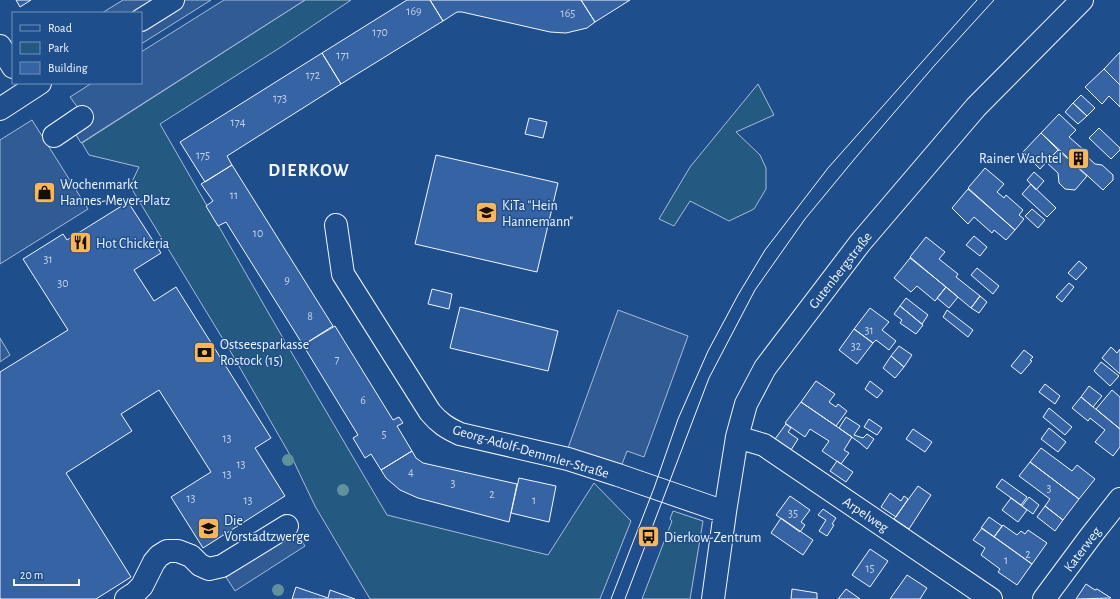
<svg xmlns="http://www.w3.org/2000/svg" width="1120" height="599" font-family="'Alegreya Sans',sans-serif">
<style>
.green{fill:#245a82;stroke:#a8bbd7}
.parking{fill:#305b95;stroke:#a8bbd7}
.building{fill:#3563a3;stroke:#f2f6ff}
.lines{fill:none;stroke-linecap:round;stroke-linejoin:round}
.minor-casing{stroke:#f2f6ff;stroke-width:24}
.minor{stroke:#1f4e8c;stroke-width:22}
.tram{stroke:#f2f6ff;stroke-width:1}
.tree{fill:#61919a}
.labels{text-anchor:middle;stroke-width:3;stroke-linejoin:round;paint-order:stroke}
.number-label{font-size:12px;fill:#c3d1e8}
.poi-label{font-size:14px;fill:#f2f6ff;stroke:#1f4e8c;text-anchor:start}
.street-label{font-size:14px;fill:#f2f6ff;stroke:#1f4e8c}
.district-label{font-size:18px;font-weight:bold;letter-spacing:1px;fill:#f2f6ff;stroke:#1f4e8c}
</style>
<rect width="100%" height="100%" fill="#1f4e8c"/>
<path class="green" d="M305,0H351L281,47L160,124L276,326L387,515L548,555L594,483L631,521L600,599H370L315,506L294,462L232,354L130,186L139,167L89,155L82,143Z
M758,84L774,115L736,132L760,155L766,168V189L754,209L729,221L690,201L674,226L659,219L690,167Z
M673,511L703,521L690,599H642L672,521L670,519Z"/>
<path class="parking" d="M123,0H211L141,44V13H102Z
M224,0H305L81,143L70,125L78,108L70,97L92,83H141V52Z
M32,120L88,209L0,264V140Z
M618,310L688,336L644,457L627,451L621,467L568,448Z
M0,338L10,355L0,362Z
M285,514L305,546L235,591L215,560Z"/>
<path class="building" d="M16,0H31L20,7Z
M407,0H430L443,21L341,84L322,53Z
M430,0H581L595,22L587,28L566,33L550,32L462,12H457L443,21Z
M581,0H630L595,22Z
M1120,52V85L1104,69Z
M322,53L341,84L227,156L232,165L205,182L180,142Z
M1104,69L1120,85V107L1109,96L1102,104L1085,87Z
M1081,95L1095,108L1087,116L1073,103Z
M1073,103L1087,116L1078,124L1065,112Z
M1059,114L1076,130L1069,137L1084,150L1082,152L1095,164L1102,165L1113,175V180L1103,190L1041,133Z
M529,118L547,122L543,138L525,134Z
M1099,128L1120,148V150L1111,159L1089,138Z
M1041,133L1058,150L1040,169L1023,152Z
M1058,150L1087,176L1075,190L1065,189L1059,183L1058,173L1046,162Z
M436,155L558,183L537,272L415,244Z
M232,165L333,326L303,345L226,222L218,226L206,206L213,201L201,184Z
M985,168L1004,184L997,192L1004,198L1006,195L1023,210L1019,215L1024,219L1015,230L968,188Z
M1034,172L1044,181L1036,190L1027,180Z
M1031,184L1056,208L1047,217L1022,194Z
M968,189L1015,230L1006,240L994,230L992,233L974,217L968,224L952,208Z
M128,202L161,253L134,270L154,301L176,287L271,438L255,448L285,496L203,548L171,497L211,472L159,390L121,414L132,431L66,473L131,577L96,599H0V372L68,330L23,259L63,234L67,240Z
M1032,209L1045,220L1038,228L1025,216Z
M974,236L987,247L980,256L966,245Z
M926,237L945,252L939,259L958,274L956,277L980,296L971,308L910,257Z
M910,258L946,287L935,301L917,286L911,292L894,278Z
M1079,261L1087,268L1076,280L1068,273Z
M977,268L999,286L993,294L971,275Z
M1069,283L1074,287L1062,302L1056,297Z
M946,287L958,297L949,308L937,298Z
M432,289L452,294L449,309L428,304Z
M980,296L987,302L979,313L971,308Z
M906,298L928,315L922,324L900,306Z
M900,306L923,325L916,334L900,323L902,320L894,314Z
M460,307L558,331L548,371L450,348Z
M870,308L889,322L882,330L896,341L889,350L876,340L873,343L854,329Z
M947,310L973,330L968,337L943,317Z
M335,326L393,420L399,417L403,423L397,426L412,451L381,470L371,454L365,458L353,438L358,435L303,345Z
M854,329L873,343L857,364L839,350Z
M899,346L912,355L904,367L891,356Z
M1111,347L1117,353L1120,349V374L1102,358Z
M1024,350L1033,357L1030,360L1032,361L1021,374L1011,366Z
M891,356L904,367L895,378L883,368Z
M1101,362L1119,376L1110,386L1094,371Z
M816,381L835,394L829,402L836,407L838,404L847,411L836,426L801,402Z
M870,381L883,391L877,398L865,389Z
M1045,384L1060,396L1055,404L1039,392Z
M1089,386L1102,396L1093,407L1081,397Z
M1112,390L1120,397V429L1096,409Z
M1081,397L1120,429V447L1113,456L1095,442L1105,430L1090,418L1088,421L1072,408Z
M801,402L852,437L844,450L849,453L841,464L822,451L829,441L810,429L805,437L785,423Z
M1049,408L1072,427L1065,435L1043,417Z
M846,417L860,426L854,435L863,438L867,434L874,439L867,449L860,443L839,428Z
M869,419L882,428L877,435L864,427Z
M786,424L791,428L788,432L798,439L791,450L775,439Z
M1049,428L1066,442L1058,452L1041,439Z
M913,429L932,442L925,452L906,439Z
M1041,448L1072,471L1077,465L1095,479L1079,499L1030,462Z
M412,451L416,458L423,463L517,484L509,522L418,498L400,490L386,478L381,470Z
M837,461L853,472L846,482L830,471Z
M1030,462L1079,499L1063,520L1045,506L1050,499L1019,476Z
M519,478L556,486L549,522L511,513Z
M1002,479L1027,497L1021,505L996,487Z
M918,486L931,495L909,529L894,519Z
M890,493L901,501L904,496L908,499L896,517L881,507Z
M790,496L810,510L801,522L805,525L800,532L776,515Z
M1029,497L1039,505L1033,514L1022,506Z
M1011,498L1027,510L1018,522L1002,510Z
M1045,506L1063,520L1055,531L1037,517Z
M823,509L836,518L832,524L834,525L827,536L819,531L826,520L818,515Z
M989,517L1002,526L994,537L981,528Z
M781,518L813,540L803,555L771,533Z
M1003,525L1017,535L1021,531L1025,534L1028,530L1047,543L1032,564L994,537Z
M982,528L1032,564L1017,585L998,572L1000,569L981,555L985,548L973,540Z
M870,549L888,561L870,587L852,575Z
M907,575L927,588L920,599H890Z
M1086,584L1095,590L1097,589L1111,598L1076,599Z
M296,587L328,598L330,590L355,599H292Z
M792,589L817,593V599H791Z
M846,589L860,599H838Z"/>
<g class="lines">
<defs>
<path id="minor" d="M141,20L173,0
M0,46L13,67
M0,109L40,83
M54,136L82,117
M336,225L343,274L430,412C439,423 447,428 460,434L568,459L618,475L725,512
M737,437L764,445L991,599
M126,599L135,593L142,586L154,562L159,556L167,551H178L191,556L200,565L209,569L222,566L287,526
M713,599L725,512L737,437L746,404L765,368L860,243L976,107L1082,0
M1044,599L1090,537L1120,499"/>
</defs>
<use href="#minor" class="minor-casing"/>
<use href="#minor" class="minor"/>
<path class="tram" d="M611,599L654,488L678,419L708,351L738,295L765,250L828,168L977,0
M625,599L709,378L755,290L805,219L857,156L934,66L994,0"/>
</g>
<g class="tree">
<circle cx="288" cy="460" r="6"/>
<circle cx="343" cy="490" r="6"/>
<circle cx="278" cy="590" r="6"/>
</g>
<defs>
<symbol id="building-square" viewBox="-11 -11 22 22"><rect x="-9" y="-9" width="18" height="18" rx="4" fill="#ffb74d" stroke="#1f4e8c"/><path d="M-4-6H4V6H1V3H-1V6H-4ZM-2.5-4.3h1.7v1.8h-1.7ZM.8-4.3h1.7v1.8H.8ZM-2.5-1h1.7V.8h-1.7ZM.8-1h1.7V.8H.8Z" fill="#111"/></symbol>
<symbol id="shop-square" viewBox="-11 -11 22 22"><rect x="-9" y="-9" width="18" height="18" rx="4" fill="#ffb74d" stroke="#1f4e8c"/><path d="M-5-2.5h2.3a2.7 3.5 0 0 1 5.4 0H5L5.5 6h-11ZM-1.5-2.5h3a1.5 2.3 0 0 0-3 0Z" fill="#111"/></symbol>
<symbol id="school-square" viewBox="-11 -11 22 22"><rect x="-9" y="-9" width="18" height="18" rx="4" fill="#ffb74d" stroke="#1f4e8c"/><path d="M0-5L7-2L0 1L-7-2ZM-4 1L0 2.5L4 1V4Q0 6-4 4Z" fill="#111"/></symbol>
<symbol id="restaurant-square" viewBox="-11 -11 22 22"><rect x="-9" y="-9" width="18" height="18" rx="4" fill="#ffb74d" stroke="#1f4e8c"/><path d="M-5-6h1v4h1v-4h1v4h1v-4h1v5L-1.5 .5V6h-2V.5L-5-1ZM5-6V6H3V1.5H1.5Q1.5-4 5-6Z" fill="#111"/></symbol>
<symbol id="bank-square" viewBox="-11 -11 22 22"><rect x="-9" y="-9" width="18" height="18" rx="4" fill="#ffb74d" stroke="#1f4e8c"/><path d="M-6-4H6V4H-6ZM0-2.3a2.3 2.3 0 1 0 0 4.6a2.3 2.3 0 1 0 0-4.6Z" fill="#111"/></symbol>
<symbol id="bus-square" viewBox="-11 -11 22 22"><rect x="-9" y="-9" width="18" height="18" rx="4" fill="#ffb74d" stroke="#1f4e8c"/><path d="M-5-6H5V4H4V6H2V4H-2V6H-4V4H-5ZM-3.5-4V0h7V-4ZM-3.5 1.2v1.5H-2V1.2ZM2 1.2v1.5H3.5V1.2Z" fill="#111"/></symbol>
</defs>
<g fill-rule="evenodd">
<use href="#building-square" x="1066" y="146" width="25" height="25"/>
<use href="#shop-square" x="32" y="180" width="25" height="25"/>
<use href="#school-square" x="474" y="200" width="25" height="25"/>
<use href="#restaurant-square" x="68" y="230" width="25" height="25"/>
<use href="#bank-square" x="192" y="340" width="25" height="25"/>
<use href="#school-square" x="196" y="516" width="25" height="25"/>
<use href="#bus-square" x="636" y="524" width="25" height="25"/>
</g>
<g class="labels">
<g class="number-label">
<text x="414" y="15">169</text>
<text x="568" y="17">165</text>
<text x="380" y="36">170</text>
<text x="343" y="59">171</text>
<text x="313" y="79">172</text>
<text x="280" y="102">173</text>
<text x="238" y="126">174</text>
<text x="203" y="159">175</text>
<text x="234" y="199">11</text>
<text x="258" y="237">10</text>
<text x="48" y="263">31</text>
<text x="287" y="284">9</text>
<text x="63" y="287">30</text>
<text x="310" y="320">8</text>
<text x="869" y="334">31</text>
<text x="856" y="350">32</text>
<text x="337" y="363">7</text>
<text x="363" y="404">6</text>
<text x="384" y="438">5</text>
<text x="227" y="442">13</text>
<text x="241" y="468">13</text>
<text x="411" y="476">4</text>
<text x="227" y="478">13</text>
<text x="453" y="487">3</text>
<text x="1049" y="492">3</text>
<text x="492" y="498">2</text>
<text x="191" y="502">13</text>
<text x="248" y="504">13</text>
<text x="534" y="504">1</text>
<text x="793" y="517">35</text>
<text x="1028" y="558">2</text>
<text x="1006" y="564">1</text>
<text x="870" y="572">15</text>
</g>
<g class="poi-label">
<text x="1062" y="163" text-anchor="end">Rainer Wachtel</text>
<text x="60" y="189">Wochenmarkt<tspan x="60" dy="16">Hannes-Meyer-Platz</tspan></text>
<text x="502" y="210">KiTa "Hein<tspan x="502" dy="16">Hannemann"</tspan></text>
<text x="96" y="248">Hot Chickeria</text>
<text x="220" y="349">Ostseesparkasse<tspan x="220" dy="16">Rostock (15)</tspan></text>
<text x="224" y="525">Die<tspan x="224" dy="16">Vorstadtzwerge</tspan></text>
<text x="664" y="542">Dierkow-Zentrum</text>
</g>
<g class="street-label">
<text transform="translate(840 270) rotate(-52)" y="5">Gutenbergstraße</text>
<text transform="translate(531 451) rotate(16)" y="5">Georg-Adolf-Demmler-Straße</text>
<text transform="translate(866 514) rotate(34)" y="5">Arpelweg</text>
<text transform="translate(1082 549) rotate(-53)" y="5">Katerweg</text>
</g>
<g class="district-label">
<text x="309" y="176">DIERKOW</text>
</g>
</g>
<rect x="12" y="12" width="130" height="72" fill="#1f4e8c" stroke="#7391ba"/>
<rect x="20" y="25" width="20" height="6" fill="#1f4e8c" stroke="#7391ba"/>
<text x="48" y="32" font-size="12" fill="#f2f6ff">Road</text>
<rect x="20" y="42" width="20" height="12" fill="#245a82" stroke="#7391ba"/>
<text x="48" y="52" font-size="12" fill="#f2f6ff">Park</text>
<rect x="20" y="62" width="20" height="12" fill="#3563a3" stroke="#7391ba"/>
<text x="48" y="72" font-size="12" fill="#f2f6ff">Building</text>
<path d="M14 579v6h65v-6" fill="none" stroke="#f2f6ff" stroke-width="2"/>
<text x="20" y="579" font-size="12" fill="#f2f6ff" stroke="#1f4e8c" stroke-width="3" paint-order="stroke">20 m</text>
</svg>
